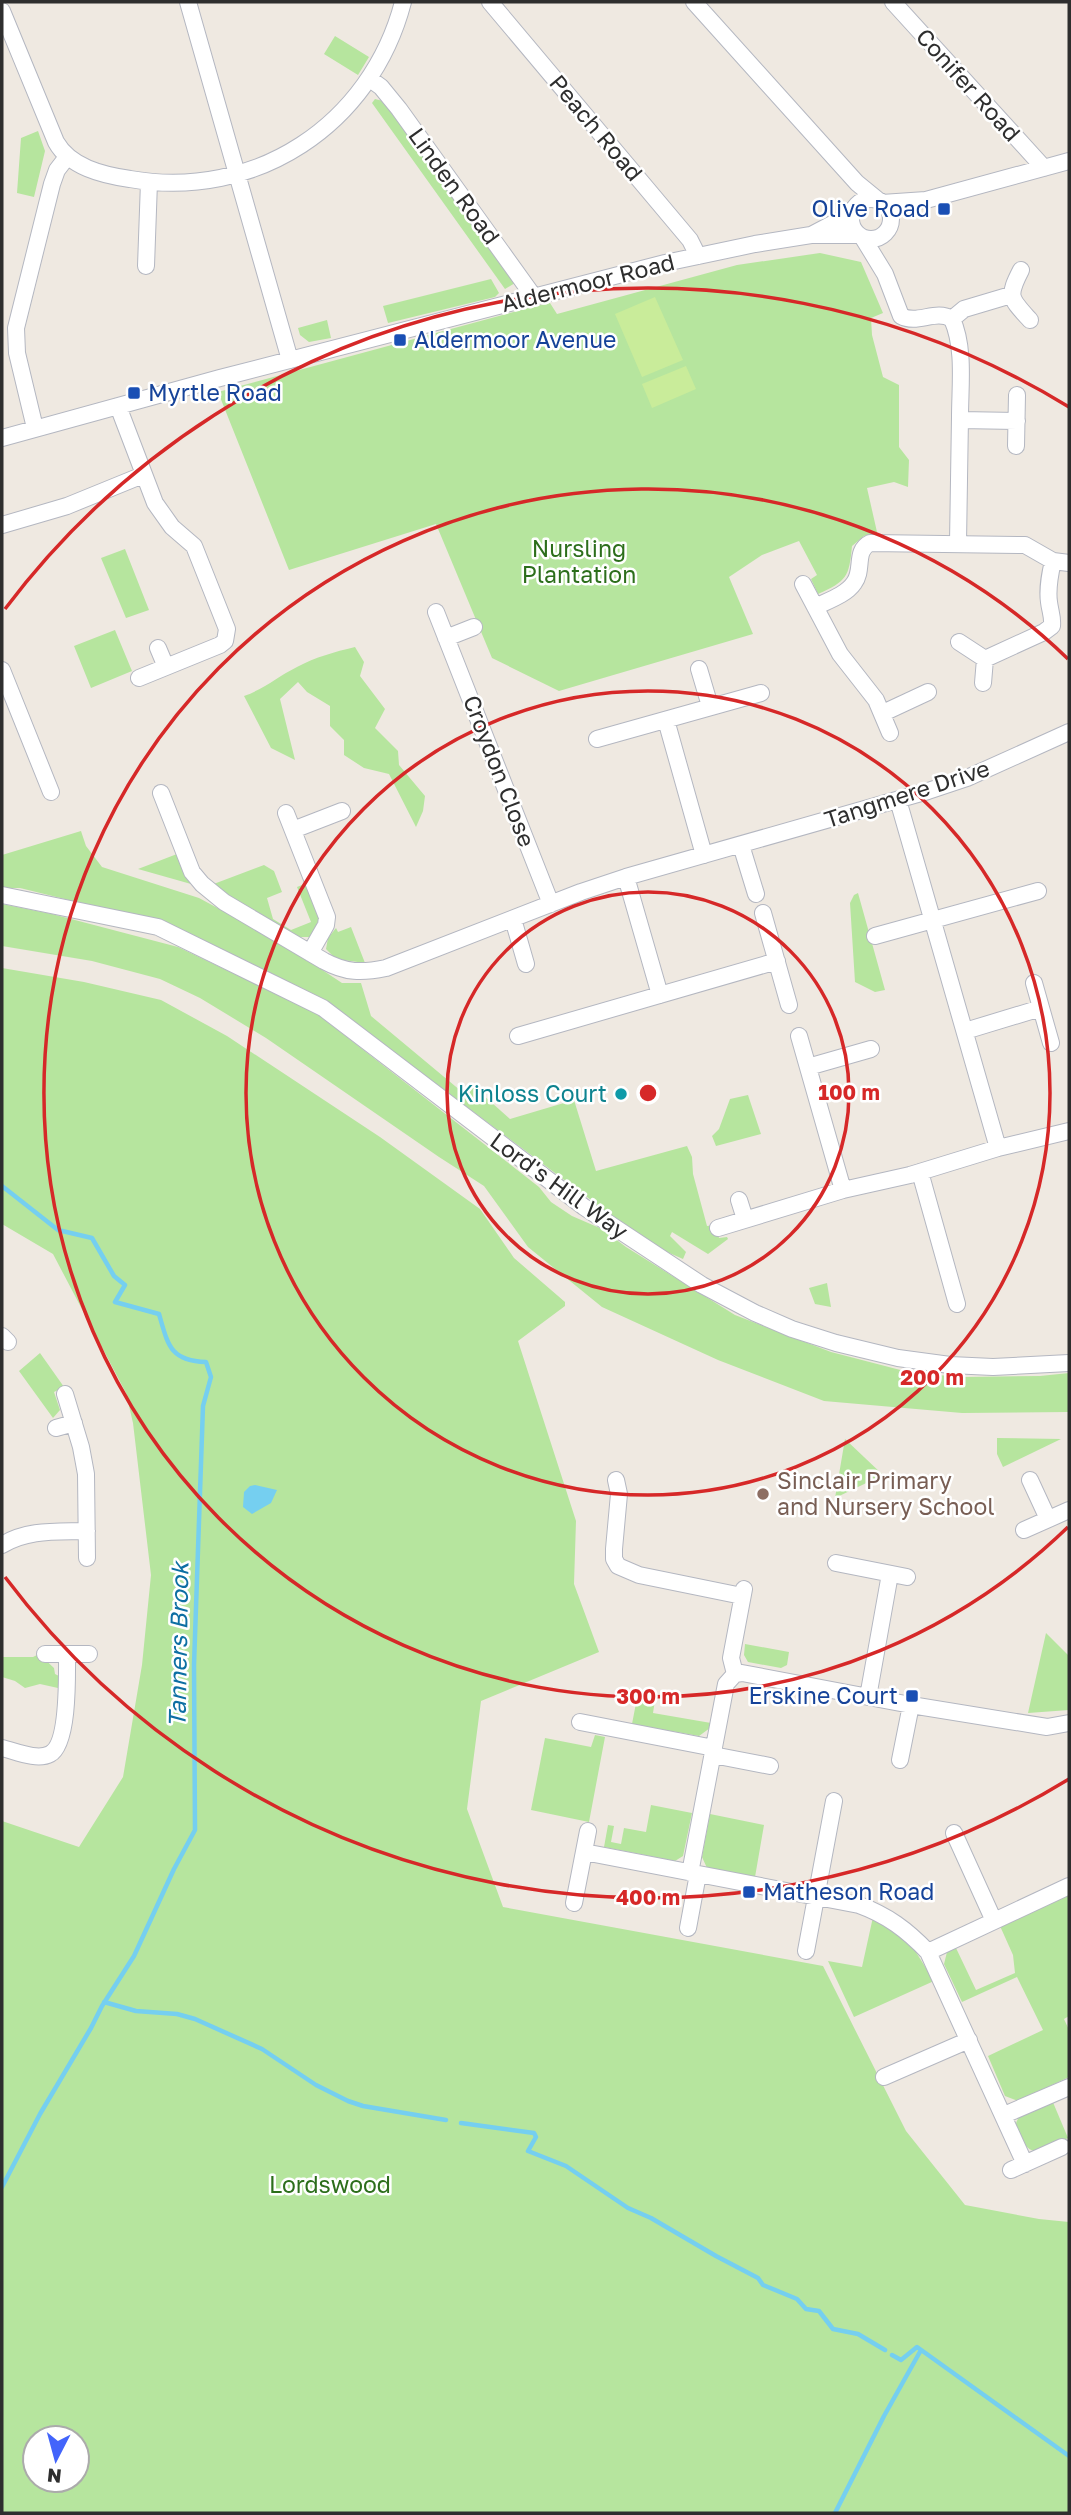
<svg xmlns="http://www.w3.org/2000/svg" width="1071" height="2515" font-family="'Golos Text',sans-serif">
<style>
.green{fill:#b6e59e;fill-rule:evenodd}
.pitch{fill:#c9ec9a}
.water{fill:#75cff0}
.lines{fill:none;stroke-linecap:round;stroke-linejoin:round}
.stream{stroke:#75cff0;stroke-width:4.5}
.minor-casing{stroke:#b4b7c1;stroke-width:18}
.minor{stroke:#fff;stroke-width:16}
.ring{fill:none;stroke:#d62828;stroke-width:3.5}
.transit-dot{fill:#1a4fb4;stroke:#fff;stroke-width:2.5}
.culture-dot{fill:#0f9aa8;stroke:#fff;stroke-width:2.5}
.education-dot{fill:#8d6e63;stroke:#fff;stroke-width:2.5}
.labels{text-anchor:middle;stroke-width:5;stroke-linejoin:round;paint-order:stroke}
.street-label{font-size:23px;fill:#2e2e2e;stroke:#fff}
.transit-label{font-size:23px;fill:#164399;stroke:#fff;text-anchor:start}
.park-label{font-size:23px;fill:#2c6e1b;stroke:#fff}
.culture-label{font-size:23px;fill:#0d838f;stroke:#fff;text-anchor:end}
.education-label{font-size:23px;fill:#785e54;stroke:#fff;text-anchor:start}
.water-label{font-size:24px;font-style:italic;fill:#0d6fa3;stroke:#fff}
.centre{fill:#d62828;stroke:#fff;stroke-width:3.5}
.ring-label{font-size:21px;text-anchor:middle;font-weight:bold;fill:#d62828;stroke:#fff;stroke-width:5;stroke-linejoin:round;paint-order:stroke}
</style>
<rect width="100%" height="100%" fill="#efe9e1"/>
<path class="green" d="M335,36L369,57L358,75L324,54Z
M375,99L383,101L515,283L505,289L372,103Z
M38,131L45,151L34,197L17,193L21,138Z
M820,253L861,262L883,313L871,318L872,335L883,377L899,385V447L909,460L908,487L894,482L867,488L877,532L864,536L852,546C849,577 847,581 818,594L811,579L817,575L799,541L762,555L729,577L753,634L559,691L492,658L436,524L289,570L218,392L536,306L550,303L557,314L737,265Z
M491,279L499,293L495,297L388,323L383,306Z
M327,320L331,338L309,342L300,335L298,328Z
M125,549L149,610L126,618L101,558Z
M115,630L132,671L91,688L74,646Z
M355,647L364,662L360,676L385,709L375,728L398,751L399,765L425,796L423,811L416,827L389,774L364,768L344,755V740L330,726V706L307,692L298,682L280,699L295,760L271,748L244,696C266,688 277,677 297,667C316,657 334,652 355,647Z
M81,831L86,846L102,867L199,898L277,940L342,983H361L371,1016L461,1091L473,1086L510,1119L574,1100L596,1171L687,1146L692,1157L693,1174L707,1226L716,1225L719,1238L727,1237L728,1239L708,1254L672,1232L670,1236L686,1252L683,1259L651,1245L328,1003L162,923L20,888H2V855Z
M177,854L191,884L138,869Z
M264,865L274,871L282,892L267,898L273,919L291,930L311,922L297,887L307,883C315,904 327,918 309,937H298L211,885Z
M858,893L885,990L875,992L855,982L850,903L854,895Z
M2,904L52,914L178,947L316,1013L539,1187L551,1202L572,1216L602,1229L626,1247L735,1315L831,1352L912,1373L964,1377L1040,1376L1069,1373V1412L962,1413L824,1401L718,1360L602,1307L528,1247L484,1186L439,1157L266,1038L200,998L160,979L92,961L2,946Z
M351,927L365,963L336,959L326,949L328,938L336,928L338,932Z
M2,968L84,982L161,1000L227,1036L380,1137L480,1209L514,1258L565,1302V1306L518,1341L576,1521L574,1584L599,1652L481,1701L467,1809L503,1907L823,1966L906,2131L965,2205L1039,2219L1069,2222V2513H2V1821L79,1847L123,1777L142,1665L151,1575L133,1423L126,1393L53,1254L2,1224ZM35,2438H77V2480H35Z
M748,1095L761,1134L716,1146L712,1136L719,1129L730,1099Z
M827,1283L831,1307L815,1304L809,1288Z
M40,1353L64,1387L54,1392L60,1410L53,1418L19,1371Z
M997,1438L1061,1439L1003,1467L997,1454Z
M845,1439L883,1475L835,1498Z
M1046,1633L1069,1656V1710L1028,1713Z
M745,1644L789,1652L787,1665L781,1668L748,1662L744,1655Z
M39,1654L54,1668L55,1674L61,1677L62,1684L58,1688L40,1684L25,1688L15,1681L2,1677V1657H33Z
M625,1688L656,1694L653,1713L711,1723L710,1728L699,1736L632,1724L637,1698L623,1695Z
M595,1735L605,1737L589,1822L531,1810L545,1738L591,1747Z
M651,1805L692,1813L683,1856L675,1861L604,1847L608,1825L614,1826L611,1842L621,1844L624,1828L646,1832Z
M710,1814L764,1825L755,1877L707,1868L702,1857Z
M1069,1893V2016L1064,2019L1069,2030V2077L1018,2101L1005,2096L988,2056L1043,2030L1017,1977L962,2002L944,1964L947,1952L956,1948L976,1990L1015,1973L1013,1955L1000,1926Z
M873,1917L909,1941L934,1981L854,2017L828,1961L862,1967Z
M1052,2100L1068,2138C1046,2148 1032,2163 1019,2135C1016,2129 1014,2125 1018,2119C1023,2110 1042,2105 1052,2100Z"/>
<path class="pitch" d="M655,297L683,360L642,377L615,314Z
M686,366L696,389L652,408L642,384Z"/>
<path class="water" d="M255,1485L277,1490L271,1503L252,1514L243,1507L244,1492L250,1486Z"/>
<g class="lines">
<path class="stream" d="M2,1186L58,1230L92,1238L114,1276L125,1285L115,1302L159,1314C168,1345 170,1361 206,1362L211,1377L203,1406L194,1665L195,1830L174,1869L134,1956L102,2006L91,2028L40,2114L2,2187
M104,2002L136,2011L177,2014L195,2019L262,2049L316,2085L348,2101L363,2106L446,2120
M461,2123L534,2133L536,2137L528,2151L566,2166L628,2208L651,2218L716,2256L758,2278L763,2285L797,2299L806,2309L819,2311L833,2329L858,2334L885,2350
M892,2355L901,2360L917,2347L1069,2456
M835,2513L884,2416L921,2350"/>
<defs>
<path id="minor" d="M188,2L290,360
M490,2L690,240L698,256
M694,2L857,183L879,201
M893,2L1044,168
M2,11L56,142C70,167 102,175 130,179C255,201 371,125 403,2
M370,79L381,87L399,109L534,297
M851 219a20 20 0 1 1 40 0a20 20 0 1 1-40 0Z
M882,203L926,200L1069,161
M813,234L851,214
M863,238L885,274L901,316C918,325 935,309 952,319C965,348 960,386 960,417C959,459 959,501 958,543
M146,266L149,182
M1021,270C1007,297 1010,298 1030,320
M952,319L964,309L1011,295
M118,406L155,503L172,527L194,546L227,629L225,641L220,645L139,678
M960,420L1017,421
M35,428L17,353L16,328L52,184L57,170L67,157
M2,438L220,378L665,263L755,244L811,235H858
M1016,446L1017,395
M2,525L67,506L143,475
M803,584L840,654L876,700L890,733
M815,607C827,601 846,595 854,583C864,570 854,551 870,543L1025,545L1053,561L1069,563
M436,612L551,904
M446,638L474,627
M959,642L985,659L983,683
M158,648L166,667
M985,659L1044,632L1052,626C1053,617 1050,611 1049,602C1047,588 1050,574 1053,561
M699,669L710,706
M2,670L51,792
M883,713L928,692
M666,720L704,855
M597,739L761,693
M161,793L192,872L202,884L224,902L324,961C346,973 362,973 386,968L581,892L626,877L928,791L967,778L1069,732
M898,800L998,1148
M286,813L327,917L326,925L310,953
M293,830L342,811
M741,845L756,894
M626,877L660,995
M2,895L158,927L323,1008L584,1207L702,1285L755,1313L792,1329L836,1343L898,1358L950,1365L993,1367L1069,1363
M763,913L789,1005
M513,919L526,964
M875,936L1038,891
M1034,983L1051,1043
M965,1031L1041,1008
M518,1036L777,961
M799,1036L843,1190
M808,1067L871,1049
M920,1172L957,1304
M739,1200L745,1219
M718,1228L843,1190L910,1175L998,1148L1069,1131
M2,1336L8,1342
M65,1394L81,1447L86,1474L87,1558
M56,1428L74,1423
M616,1480L619,1494L614,1549V1559L618,1566L639,1575L742,1596
M1030,1480L1048,1519
M1024,1530L1069,1510
M2,1545C28,1529 57,1532 87,1531
M836,1563L907,1577
M45,1654H89
M735,1674L742,1673L911,1705L1047,1727L1069,1723
M735,1674L731,1658L744,1589
M868,1697L890,1574
M580,1722L714,1748
M2,1748C15,1751 37,1761 50,1754C69,1744 67,1674 67,1654
M713,1755L770,1766
M900,1760L911,1705
M954,1833L994,1921
M584,1852L859,1905C887,1915 907,1930 928,1952L1025,2164
M690,1873L726,1684L735,1674
M574,1903L588,1831
M688,1928L698,1874
M806,1951L834,1801
M928,1952L1069,1886
M884,2077L969,2040
M1004,2115L1069,2087
M1011,2170L1062,2147"/>
</defs>
<use href="#minor" class="minor-casing"/>
<use href="#minor" class="minor"/>
</g>
<g class="ring">
<circle cx="648" cy="1093" r="201"/>
<circle cx="648" cy="1093" r="402"/>
<path d="M1068 1527A604 604 0 1 1 1068 659"/>
<path d="M1069 1779A805 805 0 0 1 5 1577M5 609A805 805 0 0 1 1069 407"/>
</g>
<g class="transit-dot">
<rect x="937" y="202" width="14" height="14" rx="3.5"/>
<rect x="393" y="333" width="14" height="14" rx="3.5"/>
<rect x="127" y="386" width="14" height="14" rx="3.5"/>
<rect x="905" y="1689" width="14" height="14" rx="3.5"/>
<rect x="742" y="1885" width="14" height="14" rx="3.5"/>
</g>
<circle class="culture-dot" cx="621" cy="1094" r="7"/>
<circle class="education-dot" cx="763" cy="1494" r="7"/>
<g class="labels">
<g class="street-label">
<text transform="translate(968 85) rotate(48)" y="8">Conifer Road</text>
<text transform="translate(596 128) rotate(50)" y="8">Peach Road</text>
<text transform="translate(454 186) rotate(54)" y="8">Linden Road</text>
<text transform="translate(588 283) rotate(-14)" y="8">Aldermoor Road</text>
<text transform="translate(499 771) rotate(69)" y="8">Croydon Close</text>
<text transform="translate(907 794) rotate(-18)" y="8">Tangmere Drive</text>
<text transform="translate(559 1186) rotate(36)" y="8">Lord's Hill Way</text>
</g>
<g class="transit-label">
<text x="930" y="217" text-anchor="end">Olive Road</text>
<text x="414" y="348">Aldermoor Avenue</text>
<text x="148" y="401">Myrtle Road</text>
<text x="898" y="1704" text-anchor="end">Erskine Court</text>
<text x="763" y="1900">Matheson Road</text>
</g>
<g class="park-label">
<text x="579" y="557">Nursling<tspan x="579" dy="26">Plantation</tspan></text>
<text x="330" y="2193">Lordswood</text>
</g>
<g class="culture-label">
<text x="607" y="1102">Kinloss Court</text>
</g>
<g class="education-label">
<text x="777" y="1489">Sinclair Primary<tspan x="777" dy="26">and Nursery School</tspan></text>
</g>
<g class="water-label">
<text transform="translate(179 1645) rotate(-89)" y="8">Tanners Brook</text>
</g>
</g>
<circle cx="648" cy="1093" r="10" class="centre"/>
<g class="ring-label">
<text x="849" y="1100">100 m</text>
<text x="932" y="1385">200 m</text>
<text x="648" y="1704">300 m</text>
<text x="648" y="1905">400 m</text>
</g>
<rect width="1071" height="2515" fill="none" stroke="#2e2e2e" stroke-width="7"/>
<g transform="translate(56 2459) rotate(186)"><circle r="33" fill="#ffffff" stroke="#ababab" stroke-width="2"/>
<path d="M0-5L12 26L0 18L-12 26Z" fill="#4264fb"/>
<text y="-10" font-size="19" font-weight="bold" text-anchor="middle" fill="#2e2e2e">N</text>
</g>
</svg>
